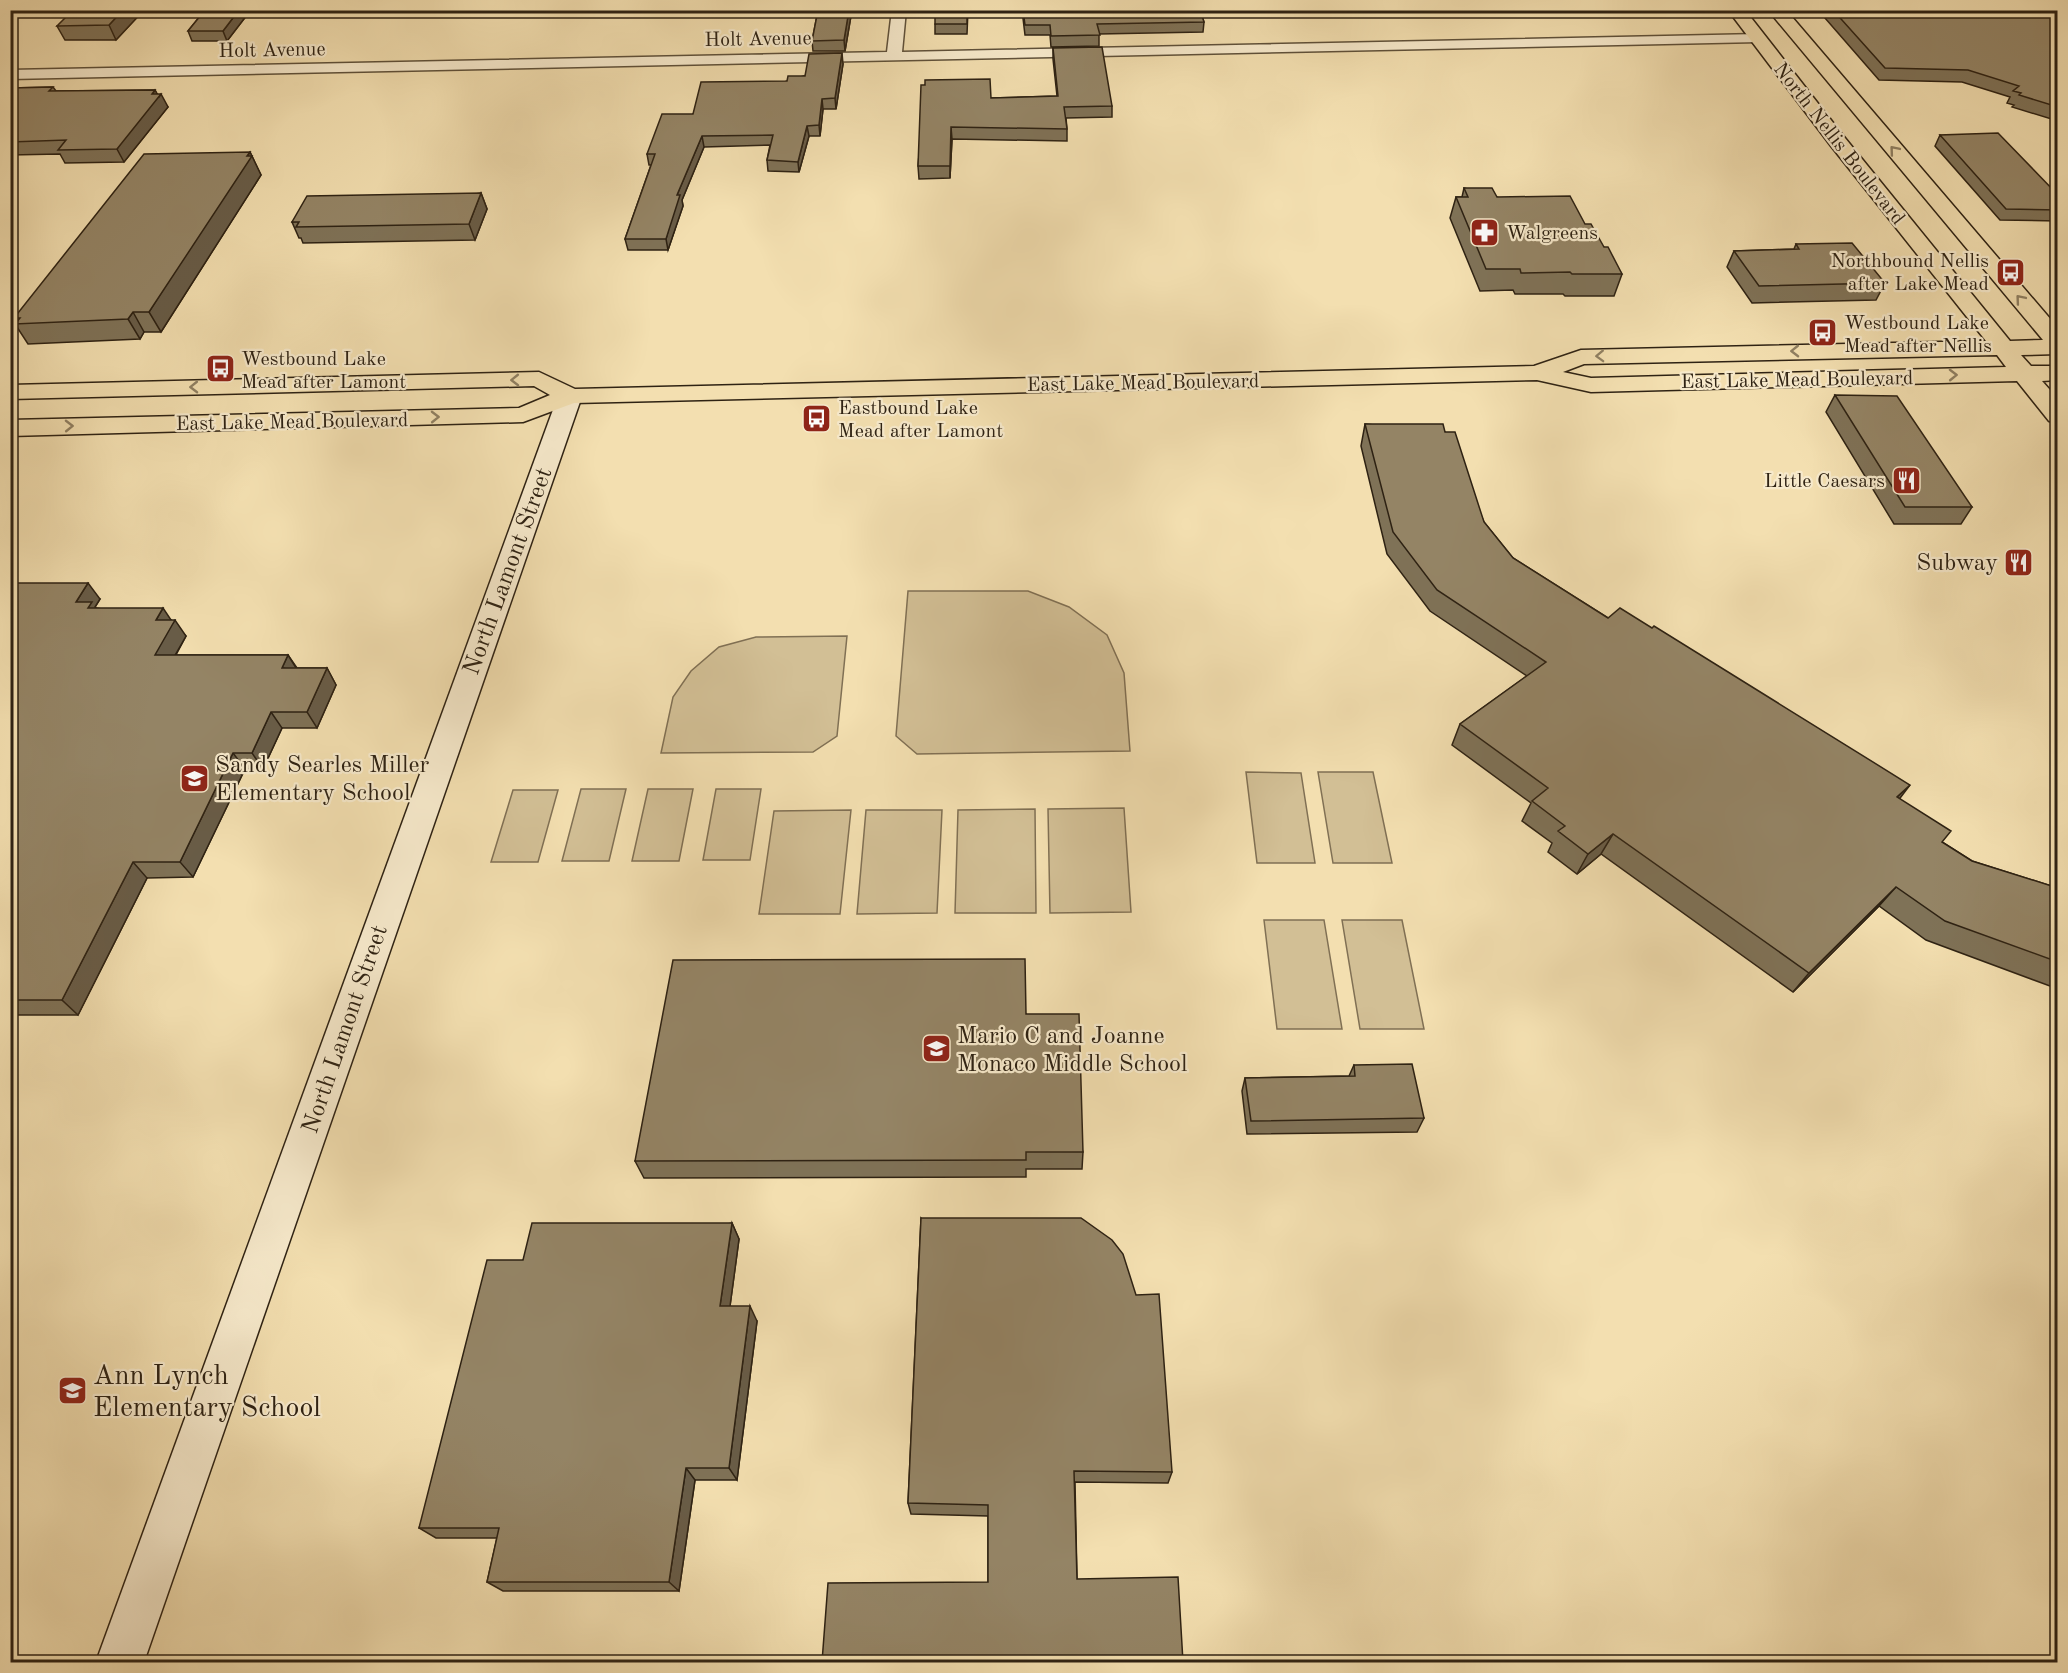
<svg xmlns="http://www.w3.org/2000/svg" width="2068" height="1673" font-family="'Old Standard TT',serif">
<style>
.green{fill:#d2bf95;stroke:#807054;stroke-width:1.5}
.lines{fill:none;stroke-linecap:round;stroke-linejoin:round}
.street-casing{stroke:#5f513a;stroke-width:3}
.secondary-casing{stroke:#2e2213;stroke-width:3}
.primary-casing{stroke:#2e2213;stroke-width:3}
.street{fill:#f7eacc;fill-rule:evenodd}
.secondary{fill:#f7eacc;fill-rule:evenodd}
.primary{fill:#f3dfb0;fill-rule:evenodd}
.wall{fill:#7f7257;stroke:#2e2213;stroke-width:1.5}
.shaded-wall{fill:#685c47;stroke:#2e2213;stroke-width:1.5}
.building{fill:#948465;stroke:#2e2213;stroke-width:1.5}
.oneway{stroke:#908062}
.labels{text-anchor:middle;stroke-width:4.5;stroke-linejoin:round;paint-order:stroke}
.far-street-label{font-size:20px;fill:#2e2213;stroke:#f7eacc}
.far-poi-label{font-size:20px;fill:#2e2213;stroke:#f7eacc;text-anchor:start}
.poi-label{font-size:24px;fill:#2e2213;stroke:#f7eacc;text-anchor:start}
.street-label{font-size:24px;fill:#2e2213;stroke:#f7eacc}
.near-poi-label{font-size:28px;fill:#2e2213;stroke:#f7eacc;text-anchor:start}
</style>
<rect width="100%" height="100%" fill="#f3dfb0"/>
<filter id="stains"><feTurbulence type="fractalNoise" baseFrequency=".00333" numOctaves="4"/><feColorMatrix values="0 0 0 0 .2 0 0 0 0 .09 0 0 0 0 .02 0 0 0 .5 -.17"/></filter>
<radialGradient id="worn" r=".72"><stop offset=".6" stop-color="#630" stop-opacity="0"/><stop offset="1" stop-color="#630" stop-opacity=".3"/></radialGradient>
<path class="green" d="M908,591H1028L1069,607L1107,635L1124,673L1130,751L917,754L896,736Z
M847,636L837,736L813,752L661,753L673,697L691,671L719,647L756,637Z
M1246,772L1301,773L1315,863H1257Z
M1318,772H1373L1392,863H1333Z
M581,789H626L609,861H562Z
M648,789H693L679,861H632Z
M716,789H761L750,860H703Z
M513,790H558L538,862H491Z
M1124,808L1131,912L1050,913L1048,809Z
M1035,809L1036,913H955L958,810Z
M851,810L840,914H759L774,811Z
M866,810H942L937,913L857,914Z
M1264,920H1324L1342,1029H1277Z
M1342,920H1402L1424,1029H1360Z"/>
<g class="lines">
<defs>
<path id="street" d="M892,10H906L902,52L1759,34L1766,38L1759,42L10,79V70L887,52Z"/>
<path id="secondary" d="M570,389L579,391L582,396L144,1662H96L558,396L561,391Z"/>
<path id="primary" d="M1728,10H1745L1845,138L2010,341L2043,340L1768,10H1786L2058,328V354L2021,355L2031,366H2058V380L2042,381L2058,399V423L2049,421L2017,381L1591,392L1537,380L574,403L523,422L10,436V420L519,408L550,395L534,386L10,399V385L539,372L575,389L1534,366L1581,350L1986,341L1831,146ZM1997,355L2006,367L1591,378L1563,372L1584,364Z"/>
</defs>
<use href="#street" class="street-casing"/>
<use href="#secondary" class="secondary-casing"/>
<use href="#primary" class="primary-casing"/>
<use href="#street" class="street"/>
<use href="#secondary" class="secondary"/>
<use href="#primary" class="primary"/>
</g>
<path class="wall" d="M144,10L116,40H65L57,26Z
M205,10H250V11L227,41H192L188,31Z
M818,10H852L845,51H813L812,41Z
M968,10L967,34H935V24Z
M1022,10H1200L1204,22L1203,32L1099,34V46L1051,47L1050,35H1025Z
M1818,10H2058V121L2012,107L2014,105L2007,103L2010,97L1962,82L1879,80Z
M1053,48L1112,106V117L1066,118L1067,129V141L952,139L950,178L919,179L918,166L925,85L991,98L1057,96L1053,59Z
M843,64L836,109H823L820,136H809L799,172L768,171L767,160L770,145L704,147L682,200L683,206L668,250H628L625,239L651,165H649L647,154L693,114L787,81Z
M53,87L56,91L155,90L157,94L168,107L124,162L65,163L60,154L10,155V88Z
M1940,135L2058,195V221L2000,220L1935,146Z
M250,152L261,175L161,332H144L140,339L28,344L15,324L17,322L14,318Z
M1464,188L1497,197L1604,247L1622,274L1614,296H1565L1563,294H1515L1513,290L1480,291L1450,218L1456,197H1462Z
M481,193L487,209L475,240L303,243L301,238H299L292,222Z
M1796,244L1885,283L1876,300L1752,303L1727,267L1734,251L1794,249Z
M1835,395L1972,507L1961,524H1894L1826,412Z
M1365,424L1445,432L1484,522L1513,558L1608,618L1899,798L1942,842L1972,861L2058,888V989L1926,940L1879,906L1793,992L1601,854L1577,874L1548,852L1552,843L1522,821L1531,803L1452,745L1460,724L1527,676L1430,611L1387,554L1361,446Z
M10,583L100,599L95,607L96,608L171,620L186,636L176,655H288L297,668H327L336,685L317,728H282L263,769H245L193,877L147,878L78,1015H10Z
M1026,1014L1083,1152L1082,1169H1026V1177L644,1178L635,1161Z
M1354,1065L1424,1118L1417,1132L1247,1134L1242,1091L1245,1078L1349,1076Z
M921,1218L1172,1472L1168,1483L1075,1482L1077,1579L988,1582V1516L911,1514L908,1503Z
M732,1223L739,1239L730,1306L757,1321L737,1480H695L679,1591H503L487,1582L497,1538H436L419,1528L523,1260Z"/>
<path class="shaded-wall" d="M123,10H144L116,40L109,25Z
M239,10L250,11L227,41L223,31Z
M849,10H852L845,51L844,40Z
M842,53L843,64L836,109L835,98Z
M155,90L159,97L161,94L168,107L124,162L117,149Z
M822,99L823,109L820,136L819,125Z
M807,126L809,136L799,172L798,162Z
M951,127L952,139L950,178V166Z
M702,136L704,147L682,200L683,206L668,250L666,239L677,195Z
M250,152L261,175L161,332L149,312Z
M481,193L487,209L475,240L469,224Z
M133,312L144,332L140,339L128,319Z
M88,583L100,599L95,607L104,619L76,602Z
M163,608L173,623L175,620L186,636L166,671L155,655L156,620Z
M288,655L298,671L282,668Z
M327,668L336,685L317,728L307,712Z
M271,712L282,728L263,769L252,753Z
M233,753L245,769L193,877L180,862Z
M1910,785L1894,806L1897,797Z
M1613,834L1601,854L1577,874L1588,854Z
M133,862L147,878L78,1015L62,1000Z
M1896,887L1879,906L1793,992L1809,973Z
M732,1223L739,1239L728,1321L720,1306Z
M750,1306L757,1321L737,1480L729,1468Z
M686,1468L695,1480L679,1591L669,1582Z"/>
<path class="building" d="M73,10H123L109,25L57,26Z
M205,10H239L223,31H188Z
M818,10H849L844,40L812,41Z
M935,10H967V24H935Z
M1023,10H1200L1204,22L1097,24L1100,35L1051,36L1050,25H1025Z
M1833,10H2058V107L2019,95L2021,93L2013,91L2019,86L1968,70L1885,68Z
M1102,47L1112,106L1064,107L1067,129L951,127L950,166H918L921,85H925V80L990,79L991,98L1058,96L1053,48Z
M842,53L835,98L822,99L819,125L807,126L798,162L767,160L773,135L702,136L677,195H680L666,239H625L655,154H647L662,114H693L701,82L787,81L788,76H805L809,54Z
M53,87L49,91L155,90L152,94H161L117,149L58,150L66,140L10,142V88Z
M1998,133L2058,195V210L2006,209L1940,135Z
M250,152L247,156H252L149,312H133L128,319L15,324L20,318H14L144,154Z
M1464,188H1492L1497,197L1570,196L1585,224H1591L1604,247H1608L1622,274H1572L1570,272L1521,273L1520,269H1486L1456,197H1468Z
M481,193L469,224L296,227L299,222H292L307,196Z
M1852,243L1885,283L1759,286L1734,251L1799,249L1796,244Z
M1835,395L1897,396L1972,507H1905Z
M1365,424H1443L1445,432H1455L1484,522L1513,558L1608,618L1620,608L1652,628L1654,626L1910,785L1897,797L1951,831L1942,842L1972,861L2058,888V962L1945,921L1896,887L1809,973L1613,834L1588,854L1558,831L1565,826L1532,801L1548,788L1460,724L1546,662L1437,590L1393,532Z
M10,583H88L76,602H92L88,608H163L156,620H175L155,655H288L282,668H327L307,712H271L252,753H233L180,862H133L62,1000H10Z
M1025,959L1026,1014H1079L1083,1152H1026V1160L635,1161L673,960Z
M1412,1064L1424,1118L1251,1121L1245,1078L1355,1076L1354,1065Z
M921,1218H1081L1112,1240L1123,1254L1136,1295L1159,1294L1172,1472L1074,1471L1077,1579L1178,1577L1183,1662H822L828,1583L988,1582V1505L908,1503Z
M532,1223H732L720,1306H750L729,1468H686L669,1582H487L499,1528H419L487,1260H523Z"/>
<defs><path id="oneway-chevron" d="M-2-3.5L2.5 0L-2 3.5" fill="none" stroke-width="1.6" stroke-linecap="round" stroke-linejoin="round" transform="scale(1.5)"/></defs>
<g class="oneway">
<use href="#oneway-chevron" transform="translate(1894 150) rotate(-130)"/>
<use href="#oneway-chevron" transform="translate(2020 299) rotate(-130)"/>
<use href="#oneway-chevron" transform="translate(1795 351) rotate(179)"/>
<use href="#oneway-chevron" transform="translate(1600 356) rotate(178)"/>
<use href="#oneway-chevron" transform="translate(1953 375) rotate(-1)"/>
<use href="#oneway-chevron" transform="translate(515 380) rotate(179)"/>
<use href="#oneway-chevron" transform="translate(194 387) rotate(179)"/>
<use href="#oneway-chevron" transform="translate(435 417) rotate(-1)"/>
<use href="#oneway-chevron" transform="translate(69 426) rotate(-1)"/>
</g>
<defs>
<symbol id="pharmacy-square" viewBox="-11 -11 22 22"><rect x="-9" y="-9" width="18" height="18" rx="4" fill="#8f2418" stroke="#f7eacc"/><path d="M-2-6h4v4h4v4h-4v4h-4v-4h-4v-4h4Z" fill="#fff"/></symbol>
<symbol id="bus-square" viewBox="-11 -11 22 22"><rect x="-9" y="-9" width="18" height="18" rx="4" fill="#8f2418" stroke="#f7eacc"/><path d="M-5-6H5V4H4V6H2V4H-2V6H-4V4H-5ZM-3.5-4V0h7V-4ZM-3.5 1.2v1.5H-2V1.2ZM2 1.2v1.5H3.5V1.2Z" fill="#fff"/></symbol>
<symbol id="restaurant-square" viewBox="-11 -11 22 22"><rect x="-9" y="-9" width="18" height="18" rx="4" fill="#8f2418" stroke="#f7eacc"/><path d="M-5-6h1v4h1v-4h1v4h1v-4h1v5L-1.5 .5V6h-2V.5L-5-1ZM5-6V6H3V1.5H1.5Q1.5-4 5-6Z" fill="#fff"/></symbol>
<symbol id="school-square" viewBox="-11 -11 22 22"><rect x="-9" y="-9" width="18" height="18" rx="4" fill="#8f2418" stroke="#f7eacc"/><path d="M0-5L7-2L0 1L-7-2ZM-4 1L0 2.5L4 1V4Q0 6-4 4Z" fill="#fff"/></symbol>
</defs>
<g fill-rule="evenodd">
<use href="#pharmacy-square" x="1468" y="216" width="33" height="33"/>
<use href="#bus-square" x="1994" y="256" width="33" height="33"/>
<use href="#bus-square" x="1806" y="316" width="33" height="33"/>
<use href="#bus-square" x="204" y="352" width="33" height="33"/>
<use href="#bus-square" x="800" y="402" width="33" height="33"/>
<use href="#restaurant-square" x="1890" y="464" width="33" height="33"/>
<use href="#restaurant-square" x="2002" y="546" width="33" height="33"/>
<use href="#school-square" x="178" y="762" width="33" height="33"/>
<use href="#school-square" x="920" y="1032" width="33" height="33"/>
<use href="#school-square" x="56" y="1374" width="33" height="33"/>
</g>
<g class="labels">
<g class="far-street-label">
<text transform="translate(758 38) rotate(-1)" y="7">Holt Avenue</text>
<text transform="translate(272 49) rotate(-1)" y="7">Holt Avenue</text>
<text transform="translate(1840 143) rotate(52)" y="7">North Nellis Boulevard</text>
<text transform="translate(1797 379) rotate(-1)" y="7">East Lake Mead Boulevard</text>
<text transform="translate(1143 382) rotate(-1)" y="7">East Lake Mead Boulevard</text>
<text transform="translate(292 421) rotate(-1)" y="7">East Lake Mead Boulevard</text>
</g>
<g class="far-poi-label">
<text x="1506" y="239">Walgreens</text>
<text x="1989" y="267" text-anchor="end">Northbound Nellis<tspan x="1989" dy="23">after Lake Mead</tspan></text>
<text x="1844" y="329">Westbound Lake<tspan x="1844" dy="23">Mead after Nellis</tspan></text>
<text x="241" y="365">Westbound Lake<tspan x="241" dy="23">Mead after Lamont</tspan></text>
<text x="838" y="414">Eastbound Lake<tspan x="838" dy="23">Mead after Lamont</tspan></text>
<text x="1885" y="487" text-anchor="end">Little Caesars</text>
</g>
<g class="poi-label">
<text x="1998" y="570" text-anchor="end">Subway</text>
<text x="215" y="772">Sandy Searles Miller<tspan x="215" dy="28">Elementary School</tspan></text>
<text x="957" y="1043">Mario C and Joanne<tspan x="957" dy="28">Monaco Middle School</tspan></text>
</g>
<g class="street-label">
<text transform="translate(507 571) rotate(-70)" y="8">North Lamont Street</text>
<text transform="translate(344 1029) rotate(-71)" y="8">North Lamont Street</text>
</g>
<g class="near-poi-label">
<text x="93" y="1384">Ann Lynch<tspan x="93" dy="32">Elementary School</tspan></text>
</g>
</g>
<rect width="2068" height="1673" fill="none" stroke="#f3dfb0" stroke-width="36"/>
<rect x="12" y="12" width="2044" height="1649" fill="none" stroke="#2e2213" stroke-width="3"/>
<rect x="18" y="18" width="2032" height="1637" fill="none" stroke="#2e2213" stroke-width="1.5"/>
<rect width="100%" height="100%" filter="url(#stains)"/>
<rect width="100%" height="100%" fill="url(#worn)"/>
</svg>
